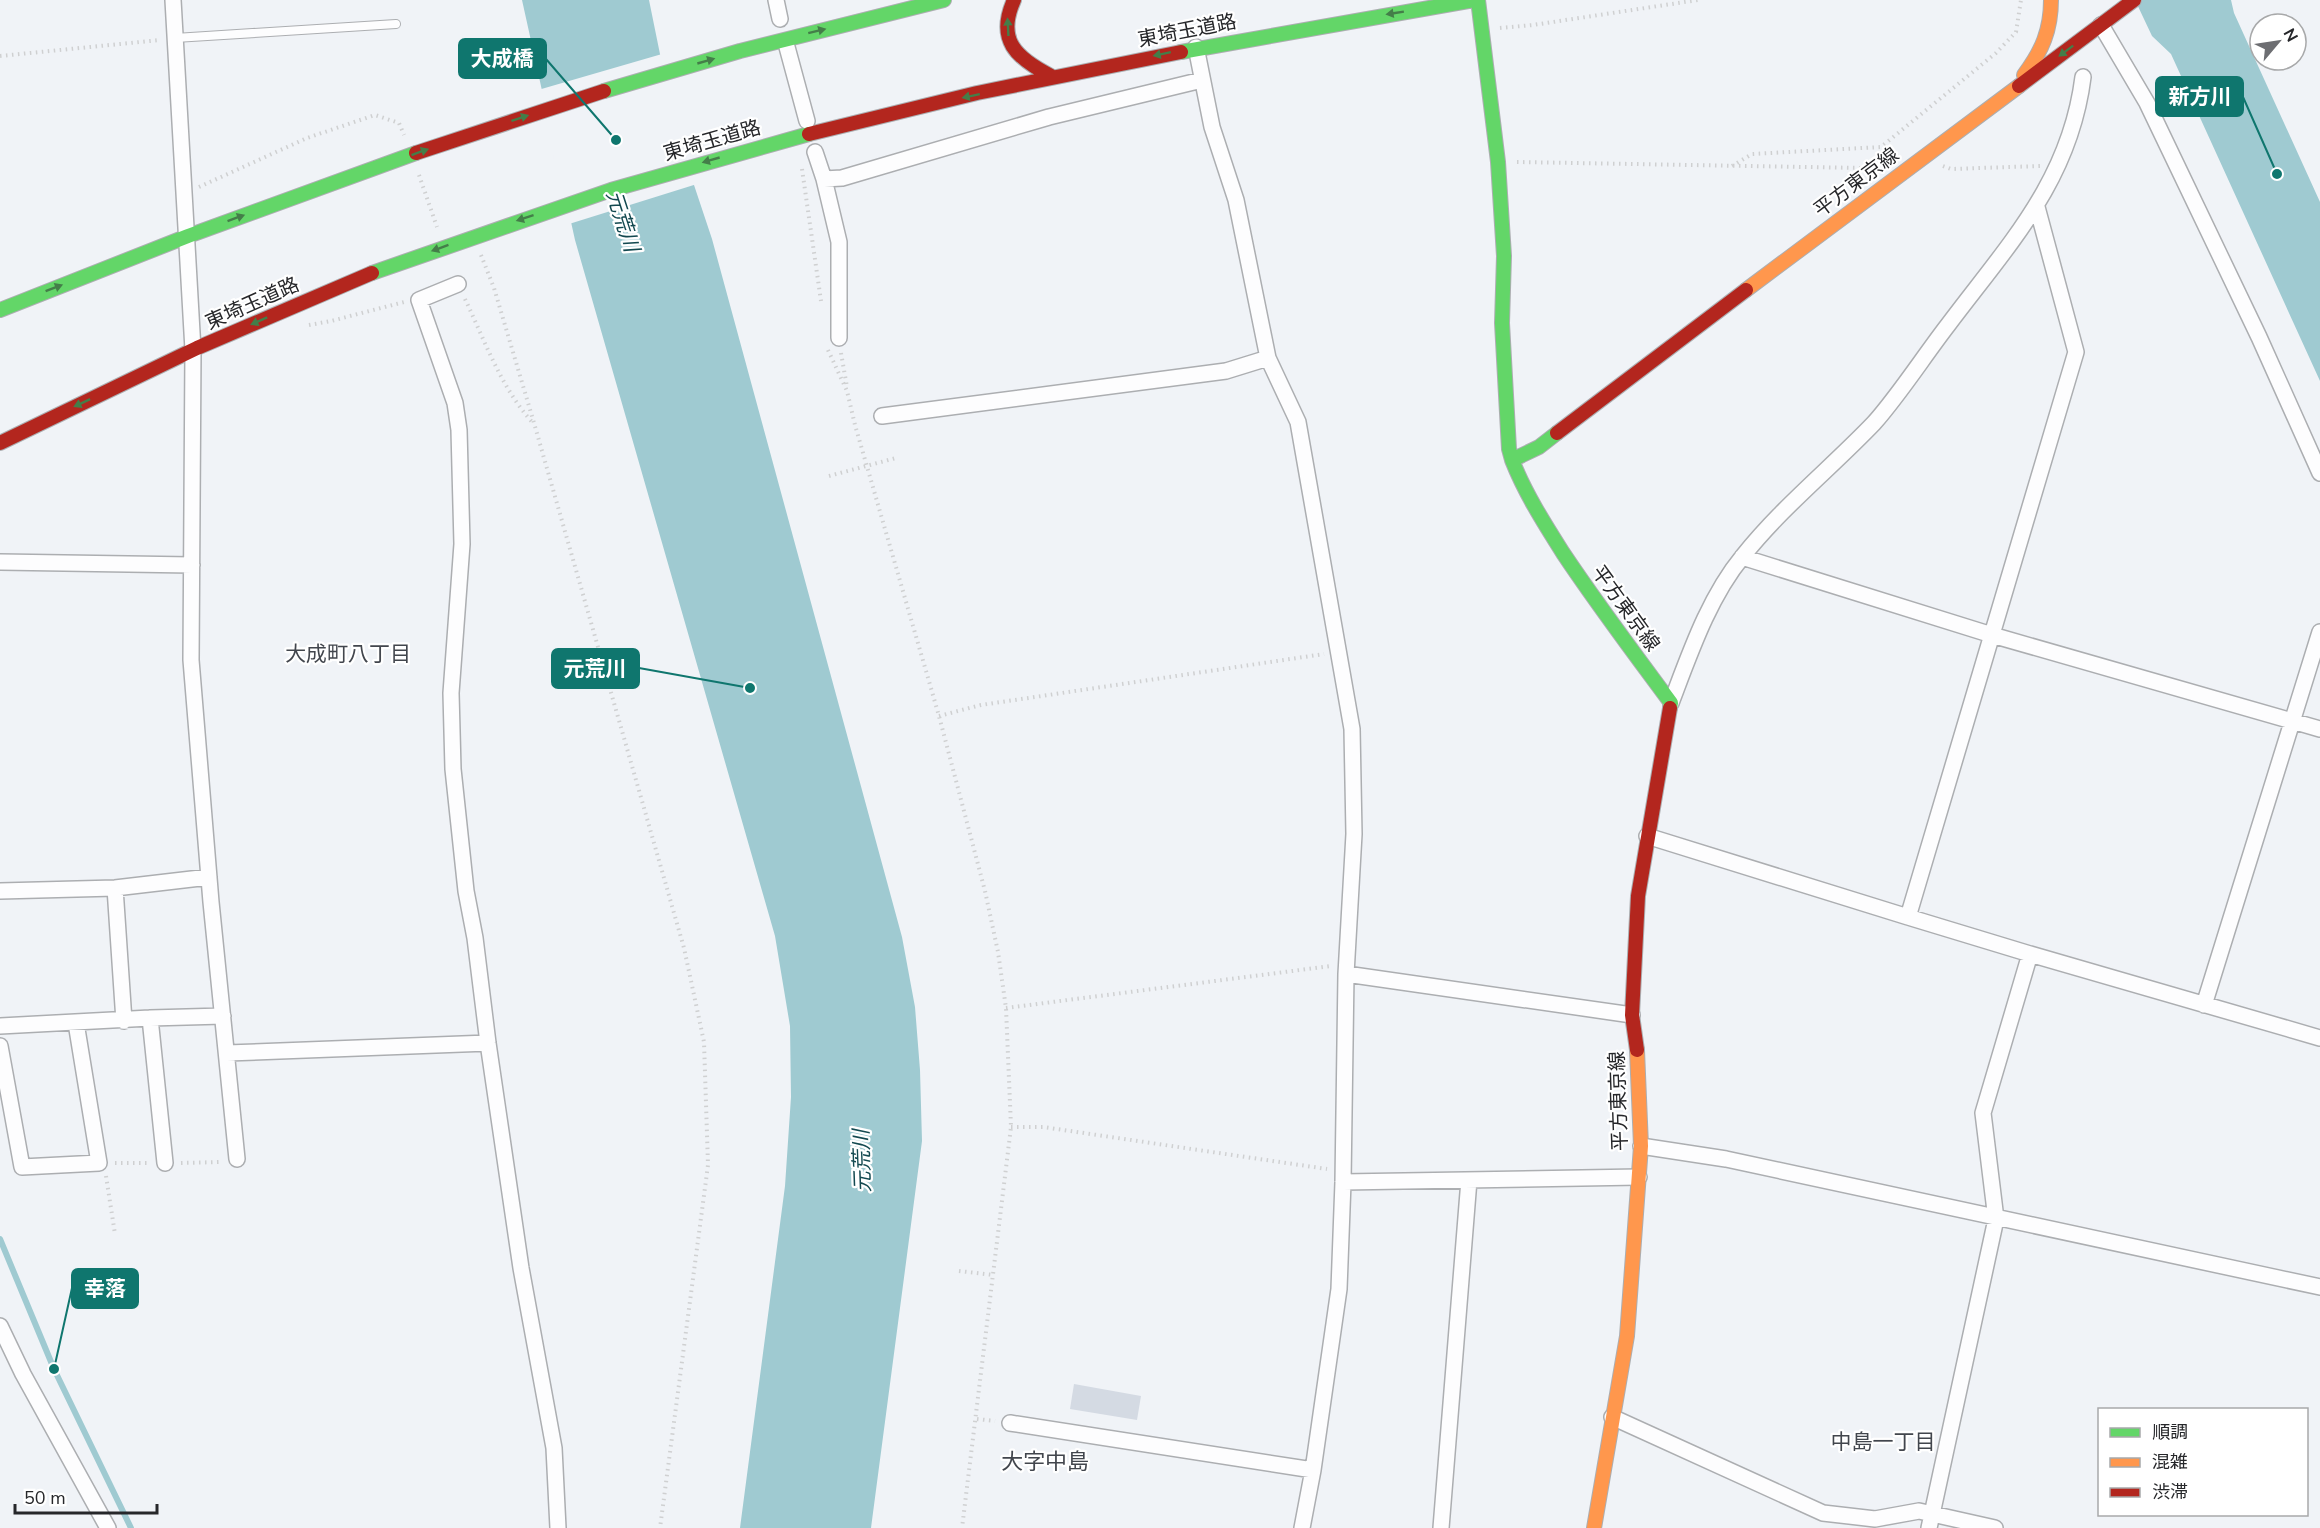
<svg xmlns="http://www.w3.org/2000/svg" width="2320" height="1528" font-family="'Nunito Sans','Noto Sans JP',sans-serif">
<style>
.water{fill:#9fcad1}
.pier{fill:#f0f3f7}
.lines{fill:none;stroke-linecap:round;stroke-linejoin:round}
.stream{stroke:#9fcad1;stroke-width:6}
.building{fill:#d4dae3}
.lane-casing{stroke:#acaeb1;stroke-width:10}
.street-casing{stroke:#acaeb1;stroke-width:18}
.fast-casing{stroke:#acaeb1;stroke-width:16}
.slow-casing{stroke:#acaeb1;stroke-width:16}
.jam-casing{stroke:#acaeb1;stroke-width:16}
.path{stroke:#cfd0d1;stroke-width:4;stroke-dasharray:1.5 4.5;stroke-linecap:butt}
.lane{stroke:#fdfdfe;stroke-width:8}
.street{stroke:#fdfdfe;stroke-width:15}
.fast{stroke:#63d668;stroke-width:14}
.slow{stroke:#ff974d;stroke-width:14}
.jam{stroke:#b3261e;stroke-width:14}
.oneway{fill:#447e49}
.labels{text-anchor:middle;stroke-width:4.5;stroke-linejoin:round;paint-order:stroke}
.street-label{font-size:20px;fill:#26272a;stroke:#fff}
.water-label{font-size:21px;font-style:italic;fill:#134950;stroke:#fff}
.neighbourhood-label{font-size:21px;fill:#42464d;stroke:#fff}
.quarter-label{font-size:22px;fill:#42464d;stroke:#fff}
.leader{fill:none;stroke:#0f766e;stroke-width:2}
.callout-dot{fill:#0f766e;stroke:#fff;stroke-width:2}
.callout{fill:#0f766e;stroke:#0f766e;stroke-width:2}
.callout-label{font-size:21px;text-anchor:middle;font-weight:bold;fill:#fff}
</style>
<rect width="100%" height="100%" fill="#f0f3f7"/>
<path class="water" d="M522,0H649L675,128L712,239L902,937L915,1007L920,1070L922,1141L871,1528H740L785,1186L791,1097L790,1026L775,936L575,240Z
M2135,0H2231L2234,13L2320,202V381L2171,54L2152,36Z"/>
<path class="pier" d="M662,54L678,127L697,184L569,224L538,90Z"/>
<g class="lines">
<path class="stream" d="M0,1239L54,1369L131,1528"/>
</g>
<path class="building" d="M1074,1384L1141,1396L1137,1420L1070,1409Z"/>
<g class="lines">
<defs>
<path id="lane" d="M175,38L396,24"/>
<path id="street" d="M173,0L193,350L191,660L211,902L237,1159
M776,0L780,19
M2101,25L2147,103L2259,337L2320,473
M787,47L807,121
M1196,47L1212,127L1236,200L1268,358L1298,422L1352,729L1354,834L1346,974L1343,1182L1339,1289L1313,1470L1302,1528
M815,152L824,179L842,178L1049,117L1202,80
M824,179L839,242V338
M458,284L419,300L455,403L459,430L462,544L451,693L453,769L466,891L475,938L488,1043L521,1268L554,1448L558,1528
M882,416L1226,371L1268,358
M1742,557L1992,635L2320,729
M0,562L192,565
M1671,703C1690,653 1709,597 1743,556C1782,507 1831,468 1874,423C1899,395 1924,356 1948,325C2008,245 2070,181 2083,77
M1647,836L1908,917
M115,888L124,1021
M0,891L115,888L209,877
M2030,954L2320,1038
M1346,974L1632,1015
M2204,1005L2320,632
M150,1018L165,1163
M0,1026L150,1018L223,1016
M0,1046L22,1167L99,1163L76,1023
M227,1053L488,1043
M1641,1146L1726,1159L2320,1287
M1343,1182L1639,1177
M0,1326L23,1374L108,1528
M1612,1417L1823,1513L1875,1519L1919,1511L1995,1528
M1010,1423L1313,1470
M1441,1528L1469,1180
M1929,1528L1996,1219L1983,1113L2030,954L1908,917L2076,352L2037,207"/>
<path id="fast" d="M1478,0L1498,162L1504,256L1502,323L1509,449L1512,460
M1181,52L1474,0
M604,91L740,51L944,0
M372,273L611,190L809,134
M0,310L188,236L416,153
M1557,433L1539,447L1512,460C1525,493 1544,523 1563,553C1597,604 1634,653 1671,703L1670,708"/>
<path id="slow" d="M2024,75C2042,51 2051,30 2051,0
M1746,290L2019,86
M1594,1528L1627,1336L1641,1146L1637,1050"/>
<path id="jam" d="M1014,0C996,40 1016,58 1051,76
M2019,86L2134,0
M809,134L977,93L1181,52
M416,153L604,91
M1557,433L1746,290
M0,443L197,348L372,273
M1637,1050L1632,1015L1638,896L1670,708"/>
</defs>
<use href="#lane" class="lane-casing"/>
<use href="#street" class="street-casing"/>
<use href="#fast" class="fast-casing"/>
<use href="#slow" class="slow-casing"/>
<use href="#jam" class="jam-casing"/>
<path class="path" d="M1500,28L1533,25L1698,0
M0,56L160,40
M1517,162L1863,168L1874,173
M1732,166L1752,154L1881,147L1996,53L2016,32L2021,0
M1943,166L1951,169L2040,166
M802,169L821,301
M419,175L437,227
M199,187L307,138L375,115L399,123L404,135
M481,255L494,288L534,423L684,948L704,1042L708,1165L660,1528
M465,299C485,341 501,388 533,423
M309,325L331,321L404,302
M828,350L847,391L855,425L939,716L985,891L998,952L1006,1008L1011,1127L962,1528
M841,353L847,387
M829,476L896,458
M939,716L981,705L1324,654
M1006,1008L1331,966
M1011,1127H1043L1327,1169
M115,1163H149
M181,1163L221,1162
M106,1176L115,1234
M959,1271L994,1275
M977,1419L995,1421"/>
<use href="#lane" class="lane"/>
<use href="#street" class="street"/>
<use href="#fast" class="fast"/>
<use href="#slow" class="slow"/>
<use href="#jam" class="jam"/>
</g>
<defs><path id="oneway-solid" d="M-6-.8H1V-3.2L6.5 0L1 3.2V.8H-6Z" transform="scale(1.5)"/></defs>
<g class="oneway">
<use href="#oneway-solid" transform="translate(1395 13) rotate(171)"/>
<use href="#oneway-solid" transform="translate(1008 27) rotate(-93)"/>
<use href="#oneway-solid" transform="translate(817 31) rotate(-14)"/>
<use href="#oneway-solid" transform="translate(2066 51) rotate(143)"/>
<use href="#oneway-solid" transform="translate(1162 54) rotate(168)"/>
<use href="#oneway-solid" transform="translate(706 61) rotate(-16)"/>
<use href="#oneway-solid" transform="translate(971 96) rotate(168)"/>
<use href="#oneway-solid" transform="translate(520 118) rotate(-18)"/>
<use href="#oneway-solid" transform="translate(420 152) rotate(-20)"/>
<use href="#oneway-solid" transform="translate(711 160) rotate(164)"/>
<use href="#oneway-solid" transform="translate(236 218) rotate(-20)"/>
<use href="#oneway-solid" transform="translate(525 218) rotate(162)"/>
<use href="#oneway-solid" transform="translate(440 248) rotate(160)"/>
<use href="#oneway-solid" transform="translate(54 288) rotate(-21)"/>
<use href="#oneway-solid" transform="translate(259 321) rotate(156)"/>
<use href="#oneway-solid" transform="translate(82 403) rotate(155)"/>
</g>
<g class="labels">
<g class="street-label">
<text transform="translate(1187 30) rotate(-11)" y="7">東埼玉道路</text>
<text transform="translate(712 140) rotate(-16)" y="7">東埼玉道路</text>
<text transform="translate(1856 182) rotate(-37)" y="7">平方東京線</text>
<text transform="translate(252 303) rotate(-24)" y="7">東埼玉道路</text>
<text transform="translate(1626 608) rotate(54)" y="7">平方東京線</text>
<text transform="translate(1618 1101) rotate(-92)" y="7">平方東京線</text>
</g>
<g class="water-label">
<text transform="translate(623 221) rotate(72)" y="7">元荒川</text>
<text transform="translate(862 1161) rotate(-92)" y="7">元荒川</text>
</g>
<g class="neighbourhood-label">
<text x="348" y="661">大成町八丁目</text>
<text x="1883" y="1449">中島一丁目</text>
</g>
<g class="quarter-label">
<text x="1045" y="1469">大字中島</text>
</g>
</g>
<path class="leader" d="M616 140L546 59M2277 174L2243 97M750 688L639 668M54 1369L72 1288"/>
<g class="callout-dot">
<circle cx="616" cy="140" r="6"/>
<circle cx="2277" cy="174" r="6"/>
<circle cx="750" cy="688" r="6"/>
<circle cx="54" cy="1369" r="6"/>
</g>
<g class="callout">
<rect x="459" y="39" width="87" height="39" rx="6"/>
<rect x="2156" y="77" width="87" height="39" rx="6"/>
<rect x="552" y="649" width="87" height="39" rx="6"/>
<rect x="72" y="1269" width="66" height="39" rx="6"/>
</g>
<g class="callout-label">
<text x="502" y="66">大成橋</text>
<text x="2200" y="104">新方川</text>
<text x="595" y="676">元荒川</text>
<text x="105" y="1296">幸落</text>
</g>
<rect x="2098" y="1408" width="210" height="108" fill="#ffffff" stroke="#a8a9aa" stroke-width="1.5"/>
<rect x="2110" y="1428" width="30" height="9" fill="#63d668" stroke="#a8a9aa" stroke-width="1.5"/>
<text x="2152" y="1438" font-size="18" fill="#26272a">順調</text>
<rect x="2110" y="1458" width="30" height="9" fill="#ff974d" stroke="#a8a9aa" stroke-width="1.5"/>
<text x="2152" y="1468" font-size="18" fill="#26272a">混雑</text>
<rect x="2110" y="1488" width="30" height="9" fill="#b3261e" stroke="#a8a9aa" stroke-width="1.5"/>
<text x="2152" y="1498" font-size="18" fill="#26272a">渋滞</text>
<g transform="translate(2278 42) rotate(61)"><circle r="28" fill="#ffffff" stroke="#a8a9aa" stroke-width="1.5"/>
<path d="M0-4.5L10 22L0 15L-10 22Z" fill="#6d6e72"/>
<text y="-9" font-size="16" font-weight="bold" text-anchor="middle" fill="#26272a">N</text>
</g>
<path d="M15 1504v9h142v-9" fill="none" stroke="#26272a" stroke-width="3"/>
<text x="24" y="1504" font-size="18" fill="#26272a" stroke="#ffffff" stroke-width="4.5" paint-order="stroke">50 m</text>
</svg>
